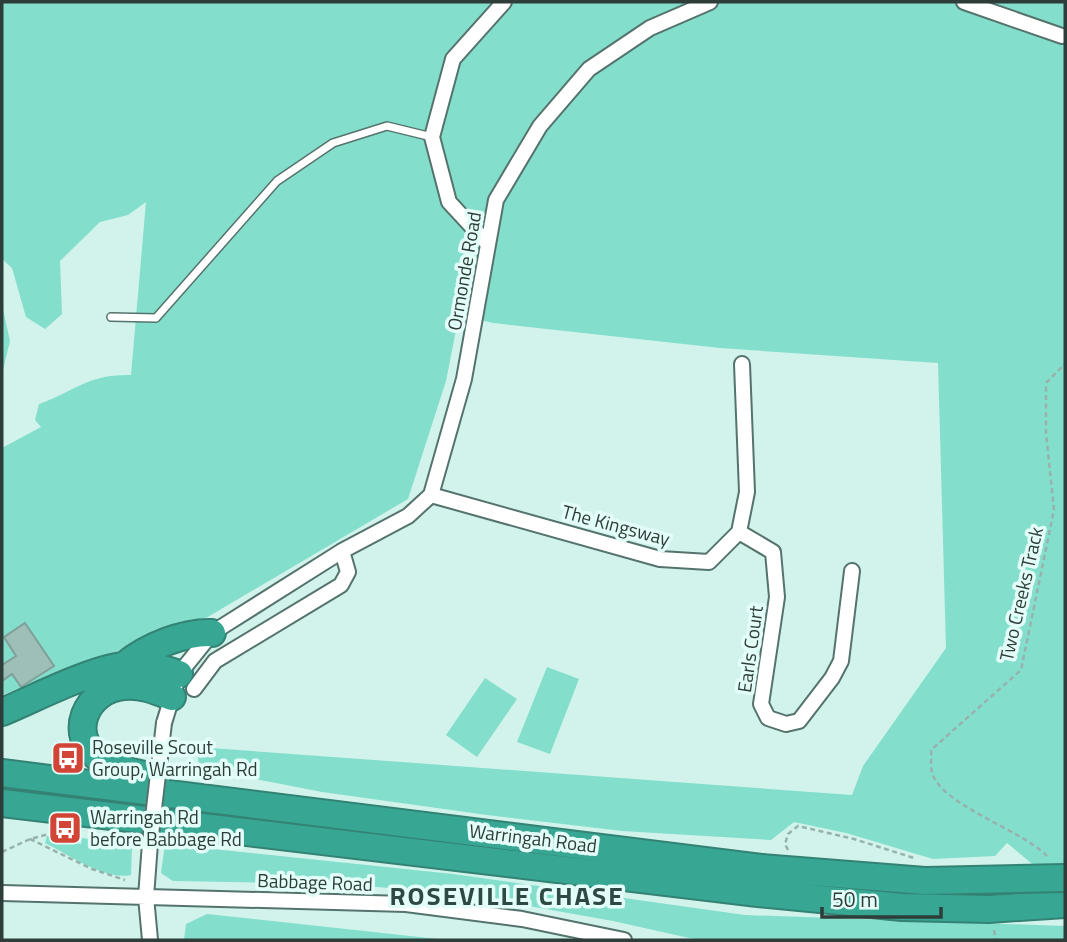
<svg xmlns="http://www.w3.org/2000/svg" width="1067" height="942" font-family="'Titillium Web',sans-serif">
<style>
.green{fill:#84decc}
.building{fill:#9ebfb7;stroke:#809f98;stroke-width:2}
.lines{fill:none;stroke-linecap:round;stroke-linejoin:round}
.lane-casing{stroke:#55736d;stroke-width:10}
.street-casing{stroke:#55736d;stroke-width:18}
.highway-casing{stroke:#348274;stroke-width:30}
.path{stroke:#97b2ac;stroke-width:2.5;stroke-dasharray:5 3.5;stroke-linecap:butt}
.lane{stroke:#fff;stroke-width:7}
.street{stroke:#fff;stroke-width:14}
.highway{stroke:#37a794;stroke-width:26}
.street-bridge-casing{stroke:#55736d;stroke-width:18;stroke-linecap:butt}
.highway-bridge-casing{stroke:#348274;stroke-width:30;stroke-linecap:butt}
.street-bridge{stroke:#fff;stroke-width:14}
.highway-bridge{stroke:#37a794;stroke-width:26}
.labels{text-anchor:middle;stroke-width:7;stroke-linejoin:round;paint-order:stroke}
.street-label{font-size:19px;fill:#2f3d3a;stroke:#e3fef8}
.poi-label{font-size:19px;fill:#2f3d3a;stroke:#e3fef8;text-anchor:start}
.district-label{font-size:26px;font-weight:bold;letter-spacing:2px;fill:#2c4943;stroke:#e3fef8}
</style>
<rect width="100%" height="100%" fill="#d1f3eb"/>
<path class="green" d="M2,2H1065V891L1007,843L995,856L933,859L846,833L794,822L771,840L622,831L487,815L322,792L199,768L197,747L852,795L863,766L946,648L938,363L720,348L493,323L459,315L446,381L408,499L206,618L2,695V448L41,427L35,420L39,404C75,391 88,374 131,375L146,202L128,215L100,222L60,261L62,314L45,329L26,317L12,268L2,259Z
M2,305L10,341L2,374Z
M547,667L579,679L550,754L517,742Z
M485,678L517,699L477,757L446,735Z
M47,836H62V840L81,844L82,838L132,845L131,875C105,881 68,854 45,843Z
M165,844L453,874L745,915L1065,926V940H698L613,921L457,893L337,884L173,881L161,873Z
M207,914L447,940H184L186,924Z"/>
<path class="building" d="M25,623L54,666L21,687L12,674L2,681V665L16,656L4,637Z"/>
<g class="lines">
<defs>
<path id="lane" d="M111,317L156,318L277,181L333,143L387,126L432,137"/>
<path id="street" d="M964,2L1062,36
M487,243L449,202L432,137L453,59L504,2
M431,495L660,559L709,562L739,532L747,492L742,364
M739,532L773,552L777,597L761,704L768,718L786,724L799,721L832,678L841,661L852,571
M194,689L215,661L341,585L348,572L342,551
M164,723L179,674L212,633L342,551L408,516L431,495L464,379L496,200L540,126L589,69L650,28L710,2
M150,843L146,897L150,940
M2,893L406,904L522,919L624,940"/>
<path id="highway" d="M125,665C147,647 183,632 212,633
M2,712C39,697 102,662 142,665C154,666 167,670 179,674
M2,773L761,868
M156,778C138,773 116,770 100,759C66,735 86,689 124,686C141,684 157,691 172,697
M2,803L758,893
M989,909L1065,904"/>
</defs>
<use href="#lane" class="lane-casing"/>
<use href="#street" class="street-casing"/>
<use href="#highway" class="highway-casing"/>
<path class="path" d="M30,839L92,869L125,880
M788,850L785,844L788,834L798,826L854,839L914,858
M2,852L30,839L57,832
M1047,856C1022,830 939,804 932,772C930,765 932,757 931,750L1021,670L1054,510L1046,433V383L1065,364
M994,930L996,940"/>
<use href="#lane" class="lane"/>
<use href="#street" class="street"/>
<use href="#highway" class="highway"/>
<defs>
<path id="street-bridge" d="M150,843L164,723"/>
<path id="highway-bridge" d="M761,868L925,881L1065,878
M758,893L902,907L989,909"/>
</defs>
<use href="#street-bridge" class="street-bridge-casing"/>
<use href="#highway-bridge" class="highway-bridge-casing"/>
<use href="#street-bridge" class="street-bridge"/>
<use href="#highway-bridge" class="highway-bridge"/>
</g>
<defs>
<symbol id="bus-square" viewBox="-11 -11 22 22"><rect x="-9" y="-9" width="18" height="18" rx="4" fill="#d24536" stroke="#e3fef8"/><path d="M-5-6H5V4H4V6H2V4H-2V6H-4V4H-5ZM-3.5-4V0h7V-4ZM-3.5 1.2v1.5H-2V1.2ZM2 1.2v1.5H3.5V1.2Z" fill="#fff"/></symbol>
</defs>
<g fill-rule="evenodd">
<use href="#bus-square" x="49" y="739" width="38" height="38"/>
<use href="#bus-square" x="46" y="809" width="38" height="38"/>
</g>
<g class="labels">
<g class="street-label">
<text transform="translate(464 271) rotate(-80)" y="7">Ormonde Road</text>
<text transform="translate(616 525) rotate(15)" y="7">The Kingsway</text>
<text transform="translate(1021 594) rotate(-77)" y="7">Two Creeks Track</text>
<text transform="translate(750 649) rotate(-82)" y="7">Earls Court</text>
<text transform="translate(533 838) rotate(7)" y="7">Warringah Road</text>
<text transform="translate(315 882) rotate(2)" y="7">Babbage Road</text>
</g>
<g class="poi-label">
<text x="92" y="754">Roseville Scout<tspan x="92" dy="22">Group, Warringah Rd</tspan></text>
<text x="90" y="824">Warringah Rd<tspan x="90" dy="22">before Babbage Rd</tspan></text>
</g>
<g class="district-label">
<text x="507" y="905">ROSEVILLE CHASE</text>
</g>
</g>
<rect width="1067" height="942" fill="none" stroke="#2f3d3a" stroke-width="7"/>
<path d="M822 907v10h119v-10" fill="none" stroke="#2f3d3a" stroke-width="3.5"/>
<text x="832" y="907" font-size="21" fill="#2f3d3a" stroke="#e3fef8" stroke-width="5" paint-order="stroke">50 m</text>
</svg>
